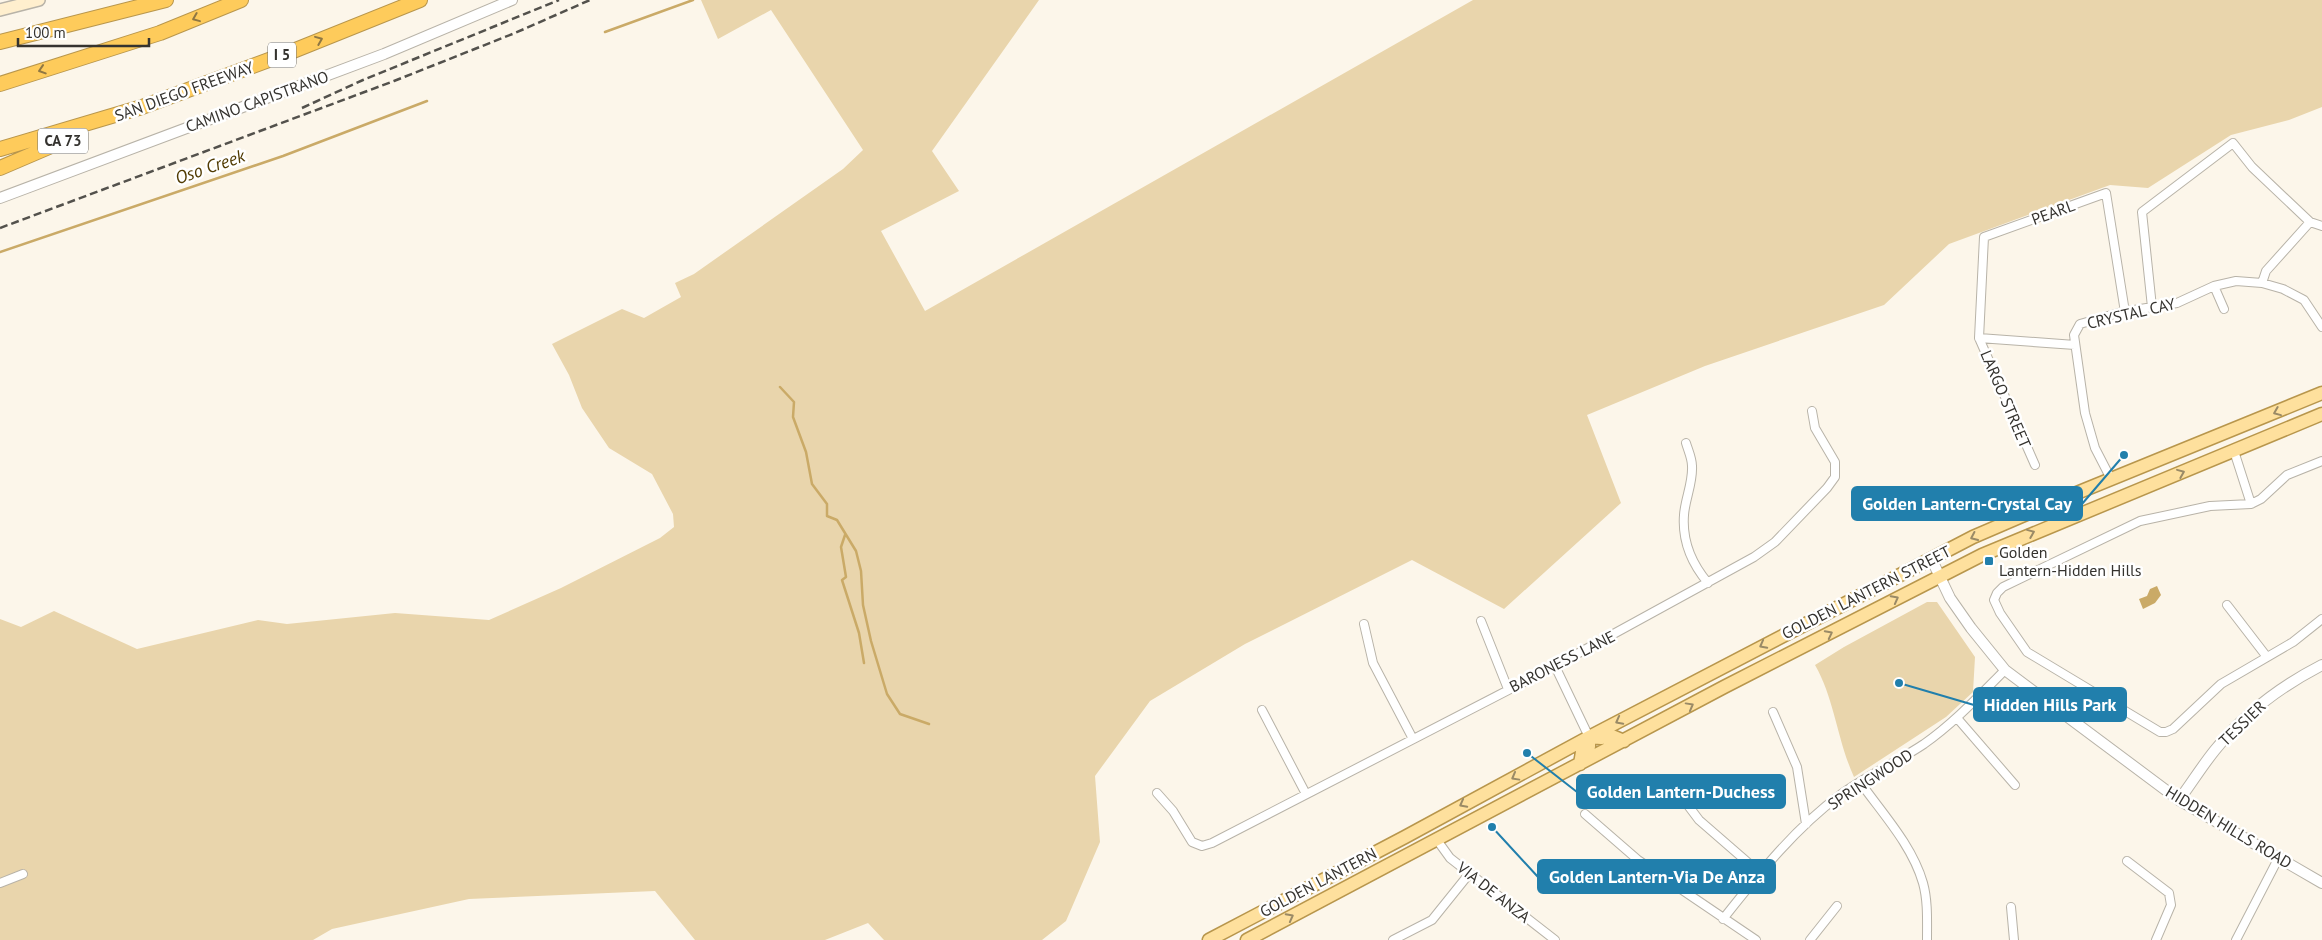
<svg xmlns="http://www.w3.org/2000/svg" width="2322" height="940" font-family="'PT Sans',sans-serif">
<style>
.green{fill:#e9d5ac}
.water{fill:#caaa67}
.lines{fill:none;stroke-linecap:round;stroke-linejoin:round}
.stream{stroke:#caaa67;stroke-width:2.5}
.minor-casing{stroke:#b8b3a8;stroke-width:10}
.tertiary-casing{stroke:#b8b3a8;stroke-width:12}
.secondary-casing{stroke:#b8b3a8;stroke-width:14}
.primary-casing{stroke:#b8964c;stroke-width:15}
.motorway-casing{stroke:#b8964c;stroke-width:16}
.minor{stroke:#fff;stroke-width:8}
.tertiary{stroke:#fff;stroke-width:10}
.secondary{stroke:#ffefce;stroke-width:11}
.primary{stroke:#fee09d;stroke-width:12}
.motorway{stroke:#fecb5b;stroke-width:14}
.rail{stroke:#53514c;stroke-width:2.5;stroke-dasharray:8 4;stroke-linecap:butt}
.oneway{stroke:#8f7743}
.oneway2{stroke:#9a8a66}
.poi-dot{fill:#217fac;stroke:#fff;stroke-width:2}
.labels{text-anchor:middle;stroke-width:5;stroke-linejoin:round;paint-order:stroke}
.shield{fill:#fff;stroke:#72706d;stroke-width:1}
.shield-label{font-size:15px;font-weight:bold;fill:#35332f}
.street-label{font-size:16px;fill:#35332f;stroke:#fff}
.poi-label{font-size:16px;fill:#35332f;stroke:#fff;text-anchor:start}
.water-label{font-size:18px;font-style:italic;fill:#513b02;stroke:#fff}
.leader{fill:none;stroke:#217fac;stroke-width:2}
.callout-dot{fill:#217fac;stroke:#fff;stroke-width:2}
.callout{fill:#217fac;stroke:#217fac;stroke-width:2}
.callout-label{font-size:18px;text-anchor:middle;font-weight:bold;fill:#fff}
</style>
<rect width="100%" height="100%" fill="#fcf6ea"/>
<path class="green" d="M701,0H1039L932,151L959,191L881,231L925,311L1473,0H2322V107L2289,120L2231,135L2148,188L2110,185L1949,244L1884,305L1705,366L1587,415L1621,503L1504,609L1412,560L1245,644L1150,701L1095,776L1100,842L1066,921L1042,940H884L868,923L825,940H695L655,891L469,899L332,929L313,940H0V619L21,627L54,611L137,649L258,620L287,624L395,613L489,620L561,588L660,538L674,527L673,514L652,474L609,448L582,408L569,375L552,344L622,309L644,318L681,297L675,283L694,274L843,169L863,150L771,10L718,39Z
M1927,602H1937L1975,657L1973,692L1946,717L1854,777C1837,740 1835,700 1815,665L1844,647Z"/>
<path class="water" d="M2157,586L2161,595L2155,603L2143,609L2139,599L2147,596L2150,589Z"/>
<g class="lines">
<path class="stream" d="M605,32L693,0
M0,252L283,156L427,101
M780,387L794,402L793,417L806,452L812,484L827,504V516L837,520L856,551L861,571L863,605L871,641L887,694L900,714L929,724
M845,535L841,547L846,577L842,580L859,633L864,663"/>
<defs>
<path id="minor" d="M2262,283L2266,271L2310,222
M2214,286L2224,309
M2152,307L2142,212L2233,143L2252,167L2310,222L2322,226
M1979,338L2075,345
M1686,443C1688,450 1692,458 1692,466C1693,483 1685,499 1684,515C1682,541 1692,564 1708,583
M2234,451L2251,504
M2322,461L2287,475L2261,499L2251,504L2210,506L2140,521L2003,587L1997,593L1994,600L2000,613L2027,652L2160,732H2166L2173,729L2221,684L2293,642L2322,619
M2035,465L1979,338L1984,237L2106,193L2125,312
M2111,479L2095,448L2085,413L2074,335L2080,324L2122,312L2177,303L2214,286L2236,281L2262,283L2283,289L2304,300L2322,327
M2227,605L2267,657
M1481,621L1508,689
M1364,624L1373,663L1413,739
M1555,666L1589,737
M1262,710L1306,794
M1773,712L1797,767L1806,824
M1957,718L2015,785
M1860,782C1882,813 1912,845 1923,883C1928,901 1927,921 1927,940
M1157,793L1173,811L1192,842L1202,846L1212,843L1555,666L1754,557L1775,542L1827,488L1835,477V462L1815,428L1812,411
M1681,796L1699,820L1760,873
M1585,814L1638,860L1756,940
M1437,840L1450,858L1555,940
M2127,861L2169,893L2171,905L2156,940
M0,883L23,874
M2011,907L2014,940
M1723,919C1758,875 1794,829 1840,795C1866,776 1897,762 1924,744C1954,723 1979,696 2005,670
M1393,940L1432,920L1469,874
M1810,940L1837,906
M2236,940L2279,857"/>
<path id="tertiary" d="M0,198L384,54L512,0
M1931,558L1950,598L1971,628L2005,670L2179,800L2322,883
M2179,800C2191,784 2202,766 2215,750C2244,714 2281,686 2322,665"/>
<path id="secondary" d="M0,10L39,0"/>
<path id="primary" d="M1589,737L1601,738L1612,736L1624,741
M1580,764L1582,752L1589,747V737
M1209,940L1405,837L1589,737L1973,537L2045,506L2322,393
M1247,940L1724,687L1982,555L2322,414"/>
<path id="motorway" d="M0,42L166,0
M0,84L160,33L241,0
M0,149L142,107L293,51L420,0
M0,168L77,135"/>
</defs>
<use href="#minor" class="minor-casing"/>
<use href="#tertiary" class="tertiary-casing"/>
<use href="#secondary" class="secondary-casing"/>
<use href="#primary" class="primary-casing"/>
<use href="#motorway" class="motorway-casing"/>
<use href="#minor" class="minor"/>
<use href="#tertiary" class="tertiary"/>
<use href="#secondary" class="secondary"/>
<use href="#primary" class="primary"/>
<use href="#motorway" class="motorway"/>
<path class="rail" d="M302,108L363,80L559,0
M0,228L394,81L515,33L590,0"/>
</g>
<defs><path id="oneway-chevron" d="M-2-3.5L2.5 0L-2 3.5" fill="none" stroke-width="1.6" stroke-linecap="round" stroke-linejoin="round" transform="scale(1.25)"/></defs>
<g class="oneway">
<use href="#oneway-chevron" transform="translate(196 18) rotate(158)"/>
<use href="#oneway-chevron" transform="translate(319 40) rotate(-22)"/>
<use href="#oneway-chevron" transform="translate(42 70) rotate(162)"/>
</g>
<g class="oneway2">
<use href="#oneway-chevron" transform="translate(2277 412) rotate(158)"/>
<use href="#oneway-chevron" transform="translate(2181 473) rotate(-22)"/>
<use href="#oneway-chevron" transform="translate(2031 533) rotate(-22)"/>
<use href="#oneway-chevron" transform="translate(1974 537) rotate(155)"/>
<use href="#oneway-chevron" transform="translate(1895 599) rotate(-28)"/>
<use href="#oneway-chevron" transform="translate(1829 634) rotate(-27)"/>
<use href="#oneway-chevron" transform="translate(1763 645) rotate(152)"/>
<use href="#oneway-chevron" transform="translate(1690 706) rotate(-29)"/>
<use href="#oneway-chevron" transform="translate(1619 721) rotate(152)"/>
<use href="#oneway-chevron" transform="translate(1515 777) rotate(151)"/>
<use href="#oneway-chevron" transform="translate(1463 804) rotate(152)"/>
<use href="#oneway-chevron" transform="translate(1290 917) rotate(-28)"/>
</g>
<rect class="poi-dot" x="1984" y="556" width="10" height="10" rx="2.5"/>
<g class="labels">
<g class="shield">
<rect x="268" y="42.5" width="28" height="25" rx="4"/>
<rect x="38" y="128.5" width="50" height="25" rx="4"/>
</g>
<g class="shield-label">
<text x="282" y="60">I 5</text>
<text x="63" y="146">CA 73</text>
</g>
<g class="street-label">
<text transform="translate(184 91) rotate(-20)" y="6">SAN DIEGO FREEWAY</text>
<text transform="translate(257 101) rotate(-20)" y="6">CAMINO CAPISTRANO</text>
<text transform="translate(2053 212) rotate(-20)" y="6">PEARL</text>
<text transform="translate(2131 313) rotate(-13)" y="6">CRYSTAL CAY</text>
<text transform="translate(2006 399) rotate(67)" y="6">LARGO STREET</text>
<text transform="translate(1866 592) rotate(-27)" y="6">GOLDEN LANTERN STREET</text>
<text transform="translate(1562 661) rotate(-27)" y="6">BARONESS LANE</text>
<text transform="translate(2242 723) rotate(-44)" y="6">TESSIER</text>
<text transform="translate(1870 779) rotate(-33)" y="6">SPRINGWOOD</text>
<text transform="translate(2229 827) rotate(31)" y="6">HIDDEN HILLS ROAD</text>
<text transform="translate(1318 882) rotate(-28)" y="6">GOLDEN LANTERN</text>
<text transform="translate(1494 892) rotate(38)" y="6">VIA DE ANZA</text>
</g>
<g class="poi-label">
<text x="1999" y="558">Golden<tspan x="1999" dy="18">Lantern-Hidden Hills</tspan></text>
</g>
<g class="water-label">
<text transform="translate(210 167) rotate(-19)" y="6">Oso Creek</text>
</g>
</g>
<path class="leader" d="M2124 455L2082 504M1899 683L1974 705M1527 753L1577 792M1492 827L1538 877"/>
<g class="callout-dot">
<circle cx="2124" cy="455" r="5"/>
<circle cx="1899" cy="683" r="5"/>
<circle cx="1527" cy="753" r="5"/>
<circle cx="1492" cy="827" r="5"/>
</g>
<g class="callout">
<rect x="1852" y="487" width="230" height="33" rx="5"/>
<rect x="1974" y="688" width="152" height="33" rx="5"/>
<rect x="1577" y="775" width="208" height="33" rx="5"/>
<rect x="1538" y="860" width="237" height="33" rx="5"/>
</g>
<g class="callout-label">
<text x="1967" y="510">Golden Lantern-Crystal Cay</text>
<text x="2050" y="711">Hidden Hills Park</text>
<text x="1681" y="798">Golden Lantern-Duchess</text>
<text x="1657" y="883">Golden Lantern-Via De Anza</text>
</g>
<path d="M18 38v8h131v-8" fill="none" stroke="#35332f" stroke-width="2.5"/>
<text x="25" y="38" font-size="15" fill="#35332f" stroke="#ffffff" stroke-width="4" paint-order="stroke">100 m</text>
</svg>
